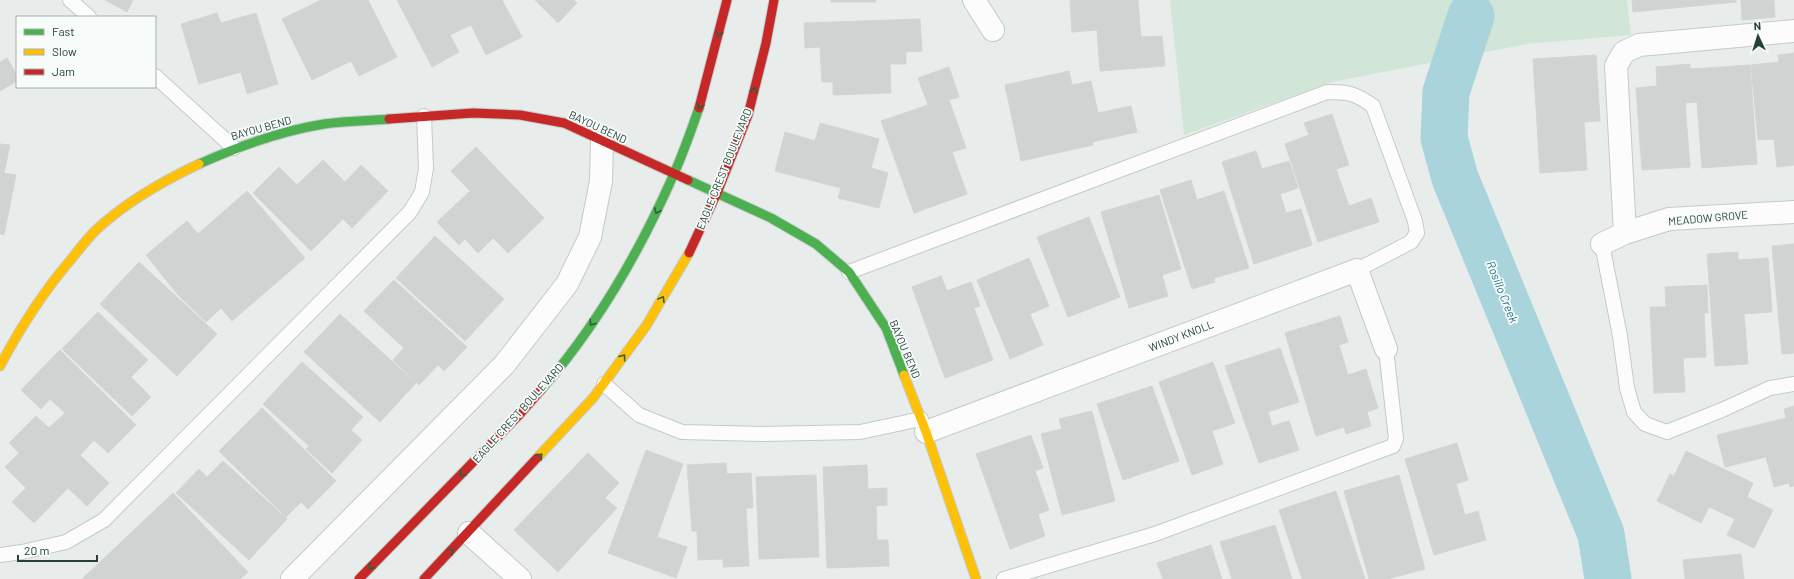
<svg xmlns="http://www.w3.org/2000/svg" width="1794" height="579" font-family="Barlow,sans-serif">
<style>
.green{fill:#d1e6d8}
.lines{fill:none;stroke-linecap:round;stroke-linejoin:round}
.stream{stroke:#a9d4db;stroke-width:8}
.river{stroke:#a9d4db;stroke-width:47}
.building{fill:#cfd4d2;stroke:#d1d6d4}
.lane-casing{stroke:#c5cac8;stroke-width:16}
.street-casing{stroke:#c5cac8;stroke-width:24}
.fast-casing{stroke:#c3cbc8;stroke-width:11}
.slow-casing{stroke:#c3cbc8;stroke-width:11}
.jam-casing{stroke:#c3cbc8;stroke-width:11}
.lane{stroke:#fcfcfc;stroke-width:14}
.street{stroke:#fcfcfc;stroke-width:22}
.fast{stroke:#4caf50;stroke-width:9}
.slow{stroke:#ffc107;stroke-width:9}
.jam{stroke:#c62828;stroke-width:9}
.oneway{stroke:#2e5d40}
.labels{text-anchor:middle;stroke-width:3.5;stroke-linejoin:round;paint-order:stroke}
.street-label{font-size:11px;fill:#24423a;stroke:#f7fbf9}
.water-label{font-size:12px;font-style:italic;fill:#1c6f80;stroke:#f7fbf9}
</style>
<rect width="100%" height="100%" fill="#e8edeb"/>
<path class="green" d="M1170,0H1627L1631,35L1527,44L1332,82L1184,135Z"/>
<g class="lines">
<path class="stream" d="M1467,0L1471,16
M1471,16L1479,0"/>
<path class="river" d="M1471,16L1446,92L1444,138L1455,178L1601,534L1608,579"/>
</g>
<path class="building" d="M105,0H133L127,12Z
M321,0H368L397,57L359,76L351,61L312,80L282,19Z
M397,0H502L522,37L486,55L471,25L450,35L459,52L432,67Z
M535,0H574L577,3L558,23Z
M831,0H876V2H831Z
M1070,0H1138L1141,37L1162,36L1165,66L1100,71L1097,30L1072,32Z
M1632,0H1736V2L1633,12Z
M1741,0H1774L1775,17L1742,20Z
M217,13L221,23L256,13L278,84L247,94L241,72L199,84L181,24Z
M920,19L922,51L906,52V64H890L891,93L833,95V82H822L820,47L805,48L804,23Z
M1794,53V165L1777,167L1774,139L1758,140L1751,65L1779,62L1778,55Z
M1596,55L1600,121L1584,122L1587,170L1540,173L1533,59Z
M7,58L17,75V81L0,91V62Z
M1690,64V69L1750,65L1757,164L1702,168L1697,102L1685,103L1690,167L1642,170L1636,88L1657,86L1656,67Z
M949,67L959,97L949,100L966,148L952,152L967,194L914,213L881,121L928,105L918,78Z
M1069,71L1072,85L1091,81L1098,113L1131,106L1137,132L1092,142L1093,145L1021,161L1005,85Z
M1332,114L1349,165L1336,169L1349,206L1371,198L1379,222L1318,242L1285,144L1309,135L1304,123Z
M820,123L879,139L871,168L888,173L879,208L838,198L841,188L775,171L785,132L815,141Z
M0,144L10,145L4,173L16,175L4,235L0,234Z
M476,147L544,218L508,253L493,238L478,253L465,239L459,245L437,222L470,191L451,171Z
M1256,151L1262,169L1289,161L1298,188L1280,194L1286,213L1301,209L1312,245L1254,264L1222,162Z
M323,160L345,182L361,165L388,191L352,228L343,219L311,251L253,193L279,167L297,185Z
M1191,180L1197,200L1224,191L1249,268L1214,278L1215,282L1192,289L1160,190Z
M247,191L305,258L232,321L221,308L206,322L178,295L146,255L187,221L198,234Z
M1159,195L1181,269L1162,275L1168,296L1129,308L1101,212Z
M1089,217L1120,297L1068,317L1037,237Z
M435,236L504,299L465,341L396,278Z
M1794,244V353L1782,354L1772,246Z
M1738,252V260L1768,258L1772,312L1744,314L1748,364L1715,366L1707,254Z
M1029,258L1049,306L1030,314L1043,345L1010,359L977,280Z
M139,262L217,334L177,376L100,304Z
M941,276L947,291L971,282L980,306L974,308L993,360L945,378L912,287Z
M394,280L467,347L444,371L438,365L419,385L393,360L404,348L364,311Z
M1707,285L1708,313H1704L1706,357L1683,358L1685,392L1654,393L1650,307H1666L1665,287Z
M98,312L148,360L131,377L151,397L132,416L62,349Z
M340,314L416,383L380,422L304,352Z
M1340,316L1348,342L1339,345L1348,375L1366,369L1378,408L1367,412L1371,426L1346,434L1344,427L1316,436L1285,333Z
M1280,348L1299,402L1268,412L1272,426L1289,421L1299,450L1259,463L1225,366Z
M60,350L136,425L108,453L94,440L80,455L109,483L87,506L68,488L34,523L12,502L26,488L5,467L19,453L9,443L36,416L49,428L65,413L50,399L41,409L21,390Z
M302,362L363,417L351,430L362,440L332,473L306,449L309,446L263,404Z
M1213,362L1235,423L1212,431L1223,464L1192,475L1159,382Z
M1152,386L1179,461L1123,480L1097,404Z
M1794,406V486L1790,487L1789,483L1774,487L1766,457L1725,467L1717,435L1786,418L1784,409Z
M262,408L336,481L308,509L301,502L286,517L219,451Z
M1092,411L1115,501L1062,515L1041,434L1062,429L1059,419Z
M1031,435L1043,468L1035,471L1049,510L1038,514L1045,536L1010,549L976,454Z
M1457,443L1468,480L1456,484L1465,515L1478,511L1486,540L1434,555L1405,459Z
M646,450L683,464L657,537L687,547L676,578L608,553Z
M1686,451L1753,483L1747,497L1773,510L1754,548L1727,535L1735,519L1709,507L1701,523L1657,501L1670,474L1674,476Z
M588,453L619,483L605,498L617,508L558,572L514,530Z
M223,461L287,519L249,560L176,493L199,469L207,477Z
M726,463L727,474L751,473L753,508H746L749,566L723,567V559L698,560L697,531H692L687,465Z
M867,465L868,489L887,488V505L876,506L877,540H888L889,566L827,568L823,467Z
M816,475L819,557L759,559L756,477Z
M1399,475L1425,569L1388,579H1369L1344,491Z
M1336,491L1365,579H1302L1279,510Z
M173,493L248,572L240,579H82Z
M1275,525L1292,579H1232L1220,542Z
M1211,545L1222,579H1163L1157,563Z
M1741,554L1744,579H1685L1683,560Z"/>
<g class="lines">
<defs>
<path id="lane" d="M70,0L89,17
M155,76L234,148
M1602,244L1620,336L1627,388L1634,412L1645,424L1667,432L1722,410L1770,388L1794,384
M849,272L1327,92C1348,92 1355,93 1373,106L1415,221L1417,233L1411,242L1357,270
M604,384L639,415L682,432L762,434L860,432L921,419
M0,555L22,552L66,542L104,520L410,212L422,192L426,168L424,116
M1004,579L1155,534L1393,446L1396,439L1386,349"/>
<path id="street" d="M974,0L993,30
M1625,233L1616,66L1624,52L1639,45L1794,31
M1602,244L1625,233L1669,219L1794,212
M926,432L1357,270L1386,349
M469,533L520,579
M292,579L504,365L567,284L590,237L601,181L602,142"/>
<path id="fast" d="M199,164C239,146 281,131 324,124C345,121 368,121 389,119
M688,180L771,218L816,244L849,272L886,328L904,375
M541,390C596,327 639,253 673,176C683,154 691,131 699,108"/>
<path id="slow" d="M0,366C21,326 43,292 73,257C80,248 88,238 96,230C126,202 163,181 199,164
M904,375L926,432L976,579
M537,458L593,398L646,326L689,253"/>
<path id="jam" d="M699,108L727,0
M389,119L473,113L520,115L564,123L688,180
M689,253L717,193L748,115L766,43L774,0
M359,579L519,415L541,390
M424,579L537,458"/>
</defs>
<use href="#lane" class="lane-casing"/>
<use href="#street" class="street-casing"/>
<use href="#fast" class="fast-casing"/>
<use href="#slow" class="slow-casing"/>
<use href="#jam" class="jam-casing"/>
<use href="#lane" class="lane"/>
<use href="#street" class="street"/>
<use href="#fast" class="fast"/>
<use href="#slow" class="slow"/>
<use href="#jam" class="jam"/>
</g>
<defs><path id="oneway-chevron" d="M-2-3.5L2.5 0L-2 3.5" fill="none" stroke-width="1.6" stroke-linecap="round" stroke-linejoin="round"/></defs>
<g class="oneway">
<use href="#oneway-chevron" transform="translate(719 34) rotate(104)"/>
<use href="#oneway-chevron" transform="translate(754 90) rotate(-76)"/>
<use href="#oneway-chevron" transform="translate(700 106) rotate(110)"/>
<use href="#oneway-chevron" transform="translate(657 211) rotate(115)"/>
<use href="#oneway-chevron" transform="translate(662 299) rotate(-59)"/>
<use href="#oneway-chevron" transform="translate(592 323) rotate(126)"/>
<use href="#oneway-chevron" transform="translate(623 357) rotate(-54)"/>
<use href="#oneway-chevron" transform="translate(540 456) rotate(-47)"/>
<use href="#oneway-chevron" transform="translate(462 474) rotate(134)"/>
<use href="#oneway-chevron" transform="translate(451 551) rotate(-46)"/>
<use href="#oneway-chevron" transform="translate(371 567) rotate(134)"/>
</g>
<g class="labels">
<g class="street-label">
<text transform="translate(598 127) rotate(25)" y="4">BAYOU BEND</text>
<text transform="translate(261 128) rotate(-16)" y="4">BAYOU BEND</text>
<text transform="translate(724 169) rotate(-68)" y="4">EAGLE CREST BOULEVARD</text>
<text transform="translate(1708 218) rotate(-5)" y="4">MEADOW GROVE</text>
<text transform="translate(1181 336) rotate(-21)" y="4">WINDY KNOLL</text>
<text transform="translate(905 349) rotate(67)" y="4">BAYOU BEND</text>
<text transform="translate(518 413) rotate(-48)" y="4">EAGLE CREST BOULEVARD</text>
</g>
<g class="water-label">
<text transform="translate(1502 292) rotate(68)" y="4">Rosillo Creek</text>
</g>
</g>
<rect x="16" y="16" width="140" height="72" fill="#f7fbf9" stroke="#a3b1ad"/>
<rect x="24" y="29" width="20" height="6" fill="#4caf50" stroke="#a3b1ad"/>
<text x="52" y="36" font-size="12" fill="#24423a">Fast</text>
<rect x="24" y="49" width="20" height="6" fill="#ffc107" stroke="#a3b1ad"/>
<text x="52" y="56" font-size="12" fill="#24423a">Slow</text>
<rect x="24" y="69" width="20" height="6" fill="#c62828" stroke="#a3b1ad"/>
<text x="52" y="76" font-size="12" fill="#24423a">Jam</text>
<g transform="translate(1758 36) rotate(356)" stroke="#f7fbf9" stroke-width="3" paint-order="stroke">
<path d="M0-3L7 15L0 10L-7 15Z" fill="#24423a"/>
<text y="-6" font-size="11" font-weight="bold" text-anchor="middle" fill="#24423a">N</text>
</g>
<path d="M18 555v6h79v-6" fill="none" stroke="#24423a" stroke-width="2"/>
<text x="24" y="555" font-size="12" fill="#24423a" stroke="#f7fbf9" stroke-width="3" paint-order="stroke">20 m</text>
</svg>
